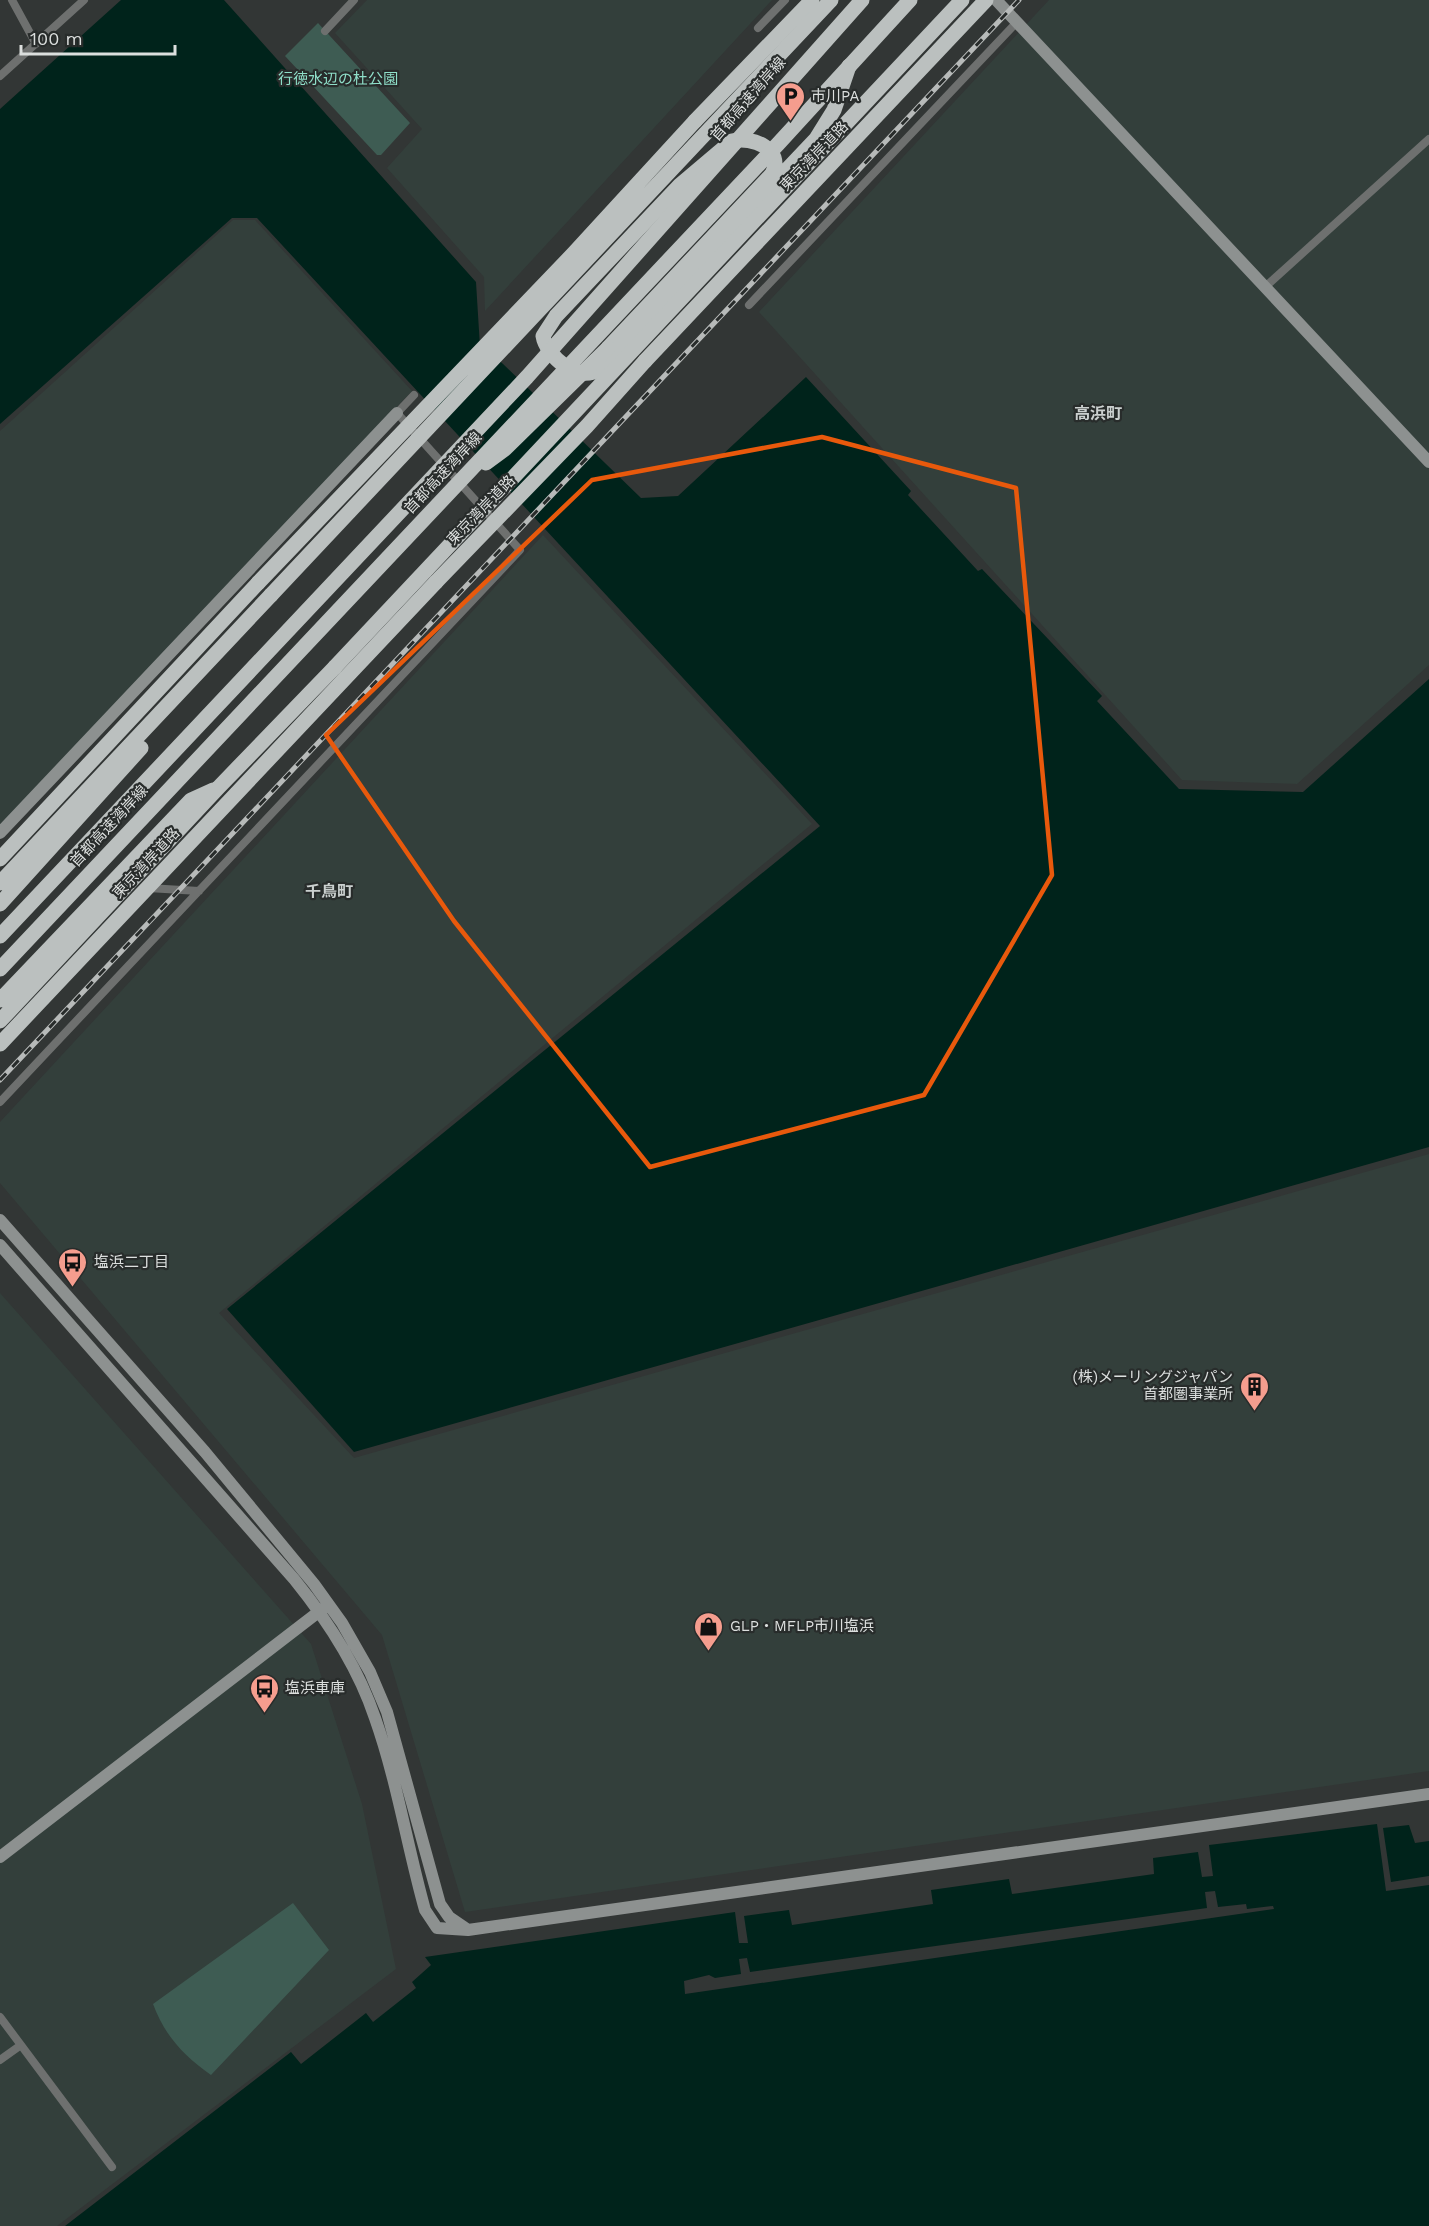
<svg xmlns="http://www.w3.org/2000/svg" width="1429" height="2226" font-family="'Work Sans','Noto Sans JP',sans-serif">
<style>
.built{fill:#333f3b}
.green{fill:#3e5c53}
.water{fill:#00231b}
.pier{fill:#323635}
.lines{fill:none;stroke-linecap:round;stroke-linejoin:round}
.street{stroke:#6e706f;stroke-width:8}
.secondary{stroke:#8d9190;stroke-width:12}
.highway{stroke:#bbc0bf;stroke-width:15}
.rail-casing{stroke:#b7bab9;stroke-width:5}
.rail{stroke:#282c2b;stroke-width:3;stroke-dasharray:9;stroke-linecap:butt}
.highway-bridge{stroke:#bbc0bf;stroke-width:15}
.marked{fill:none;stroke:#e8590c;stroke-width:4.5;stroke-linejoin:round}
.labels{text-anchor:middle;stroke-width:4.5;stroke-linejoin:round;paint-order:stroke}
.park-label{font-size:15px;fill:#8fdfc9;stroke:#282c2b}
.poi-label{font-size:15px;fill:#dcdfde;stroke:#282c2b;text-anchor:start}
.street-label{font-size:15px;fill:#dcdfde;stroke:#282c2b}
.neighbourhood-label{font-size:16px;font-weight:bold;fill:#cbd0cf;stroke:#282c2b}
</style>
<rect width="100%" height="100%" fill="#323635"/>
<path class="built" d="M367,0H772L485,311L484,277L387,168L422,129L335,33Z
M1049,0H1429V665L1297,784L1182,780L759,312Z
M233,220H255L412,391L0,825V431Z
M543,535L812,824L219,1313L354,1458L1429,1154V1771L465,1912L382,1635L0,1183V1122Z
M0,1293L311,1644L362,1804L396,1969L57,2226H0Z"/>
<path class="green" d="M318,23L410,123L381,155H377L285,56Z
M293,1903L329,1950L211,2075C183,2055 165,2036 153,2004Z"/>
<path class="water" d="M121,0H224L476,282L480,347L502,363L641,498L678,496L806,377L911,491L908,495L978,571L982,569L1102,696L1097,701L1179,789L1303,792L1429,679V1147L354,1452L227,1309L820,826L257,218H232L0,424V109Z
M1377,1824L1386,1891L1429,1885V2226H65L291,2052L301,2064L366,2013L373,2022L416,1988L412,1982L431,1965L425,1957L735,1912L739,1943H748L744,1916L789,1910L792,1925L933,1904L931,1890L1009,1879L1012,1894L1154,1874L1153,1858L1198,1852L1202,1877L1213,1876L1209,1845Z
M1409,1825L1415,1843L1429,1841V1876L1391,1882L1383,1828Z"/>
<path class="pier" d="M1215,1891L1218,1907L1246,1904L1247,1909L1273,1906L1274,1909L685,1994L684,1981L709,1975L715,1978L741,1974L739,1959L747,1958L750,1972L1207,1908L1205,1892Z"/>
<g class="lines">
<path class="street" d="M12,0L36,44
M758,28L785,0
M325,31L354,0
M0,76L84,0
M1265,287L1429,139
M749,305L1017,22
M148,888L199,891
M0,1102L520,550L397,413L414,395
M0,2017L112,2167
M0,2060L21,2045"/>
<path class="secondary" d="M996,0L1429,462
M0,833L397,413
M0,1220L205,1452L314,1584L342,1623L370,1672L387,1712L440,1904L449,1917L468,1930
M0,1245L294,1579C328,1621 358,1667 375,1718C397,1780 407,1846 425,1910L437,1928L468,1930L1429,1794
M0,1857L325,1607"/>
<path class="highway" d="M695,121L812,0
M608,348L772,174C785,149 752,136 732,141L680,185L556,316L543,336C546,356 579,384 598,369L816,139L834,110L849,66
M645,361L986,0
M0,859L258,583
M0,883L271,595
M0,904L141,748
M0,1000L191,800L213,790
M0,1021L218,788L335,667
M0,1044L436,582"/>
<defs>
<path id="rail" d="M0,1080L1019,0"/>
</defs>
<use href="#rail" class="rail-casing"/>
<use href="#rail" class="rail"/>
<path class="highway-bridge" d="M486,463L505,449L608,348
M436,582L587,426L645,361
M258,583L574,253L695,121
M271,595L831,0
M335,667L962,0
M0,936L527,377L862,0
M0,969L778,144L910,0"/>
</g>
<path class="marked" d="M822,437L1016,488L1052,875L924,1095L650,1167L454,921L326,735L592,480Z"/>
<defs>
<symbol id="parking-pin" viewBox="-11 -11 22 30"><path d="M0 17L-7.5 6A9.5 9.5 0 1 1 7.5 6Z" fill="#f59d8e" stroke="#282c2b"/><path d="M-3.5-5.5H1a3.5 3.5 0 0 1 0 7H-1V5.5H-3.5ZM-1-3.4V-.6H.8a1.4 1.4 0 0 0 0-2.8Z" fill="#111"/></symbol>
<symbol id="bus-pin" viewBox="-11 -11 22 30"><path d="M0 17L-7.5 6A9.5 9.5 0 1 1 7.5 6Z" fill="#f59d8e" stroke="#282c2b"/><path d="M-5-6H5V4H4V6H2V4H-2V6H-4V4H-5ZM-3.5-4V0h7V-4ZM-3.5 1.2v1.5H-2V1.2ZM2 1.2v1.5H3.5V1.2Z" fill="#111"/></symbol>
<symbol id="building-pin" viewBox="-11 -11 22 30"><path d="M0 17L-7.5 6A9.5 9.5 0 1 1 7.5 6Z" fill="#f59d8e" stroke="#282c2b"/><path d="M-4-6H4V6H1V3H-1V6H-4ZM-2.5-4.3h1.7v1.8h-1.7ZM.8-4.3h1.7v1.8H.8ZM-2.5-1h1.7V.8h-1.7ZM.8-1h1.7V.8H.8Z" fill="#111"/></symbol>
<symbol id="shop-pin" viewBox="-11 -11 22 30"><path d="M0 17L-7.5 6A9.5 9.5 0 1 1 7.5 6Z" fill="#f59d8e" stroke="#282c2b"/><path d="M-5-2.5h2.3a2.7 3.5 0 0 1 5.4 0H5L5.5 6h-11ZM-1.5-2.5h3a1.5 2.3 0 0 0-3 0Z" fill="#111"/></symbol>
</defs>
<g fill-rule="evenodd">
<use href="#parking-pin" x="774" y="80" width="33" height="45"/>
<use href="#bus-pin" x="56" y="1246" width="33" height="45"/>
<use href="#building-pin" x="1238" y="1370" width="33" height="45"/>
<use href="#shop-pin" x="692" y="1610" width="33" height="45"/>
<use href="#bus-pin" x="248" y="1672" width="33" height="45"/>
</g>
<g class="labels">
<g class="park-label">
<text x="338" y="84">行徳水辺の杜公園</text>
</g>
<g class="poi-label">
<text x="811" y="101">市川PA</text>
<text x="94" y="1267">塩浜二丁目</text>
<text x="1233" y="1382" text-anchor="end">(株)メーリングジャパン<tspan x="1233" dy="17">首都圏事業所</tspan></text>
<text x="730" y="1631">GLP・MFLP市川塩浜</text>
<text x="285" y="1693">塩浜車庫</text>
</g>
<g class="street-label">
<text transform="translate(748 99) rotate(-49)" y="5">首都高速湾岸線</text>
<text transform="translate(814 156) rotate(-46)" y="5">東京湾岸道路</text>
<text transform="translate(443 473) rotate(-47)" y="5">首都高速湾岸線</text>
<text transform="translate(481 510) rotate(-46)" y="5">東京湾岸道路</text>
<text transform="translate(109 826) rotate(-47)" y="5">首都高速湾岸線</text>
<text transform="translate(146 863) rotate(-47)" y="5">東京湾岸道路</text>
</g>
<g class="neighbourhood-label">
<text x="1098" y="419">高浜町</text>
<text x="329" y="897">千鳥町</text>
</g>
</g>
<path d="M21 45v9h154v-9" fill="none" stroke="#dcdfde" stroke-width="3"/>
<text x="30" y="45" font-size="18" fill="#dcdfde" stroke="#282c2b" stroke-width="4.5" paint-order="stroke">100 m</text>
</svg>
